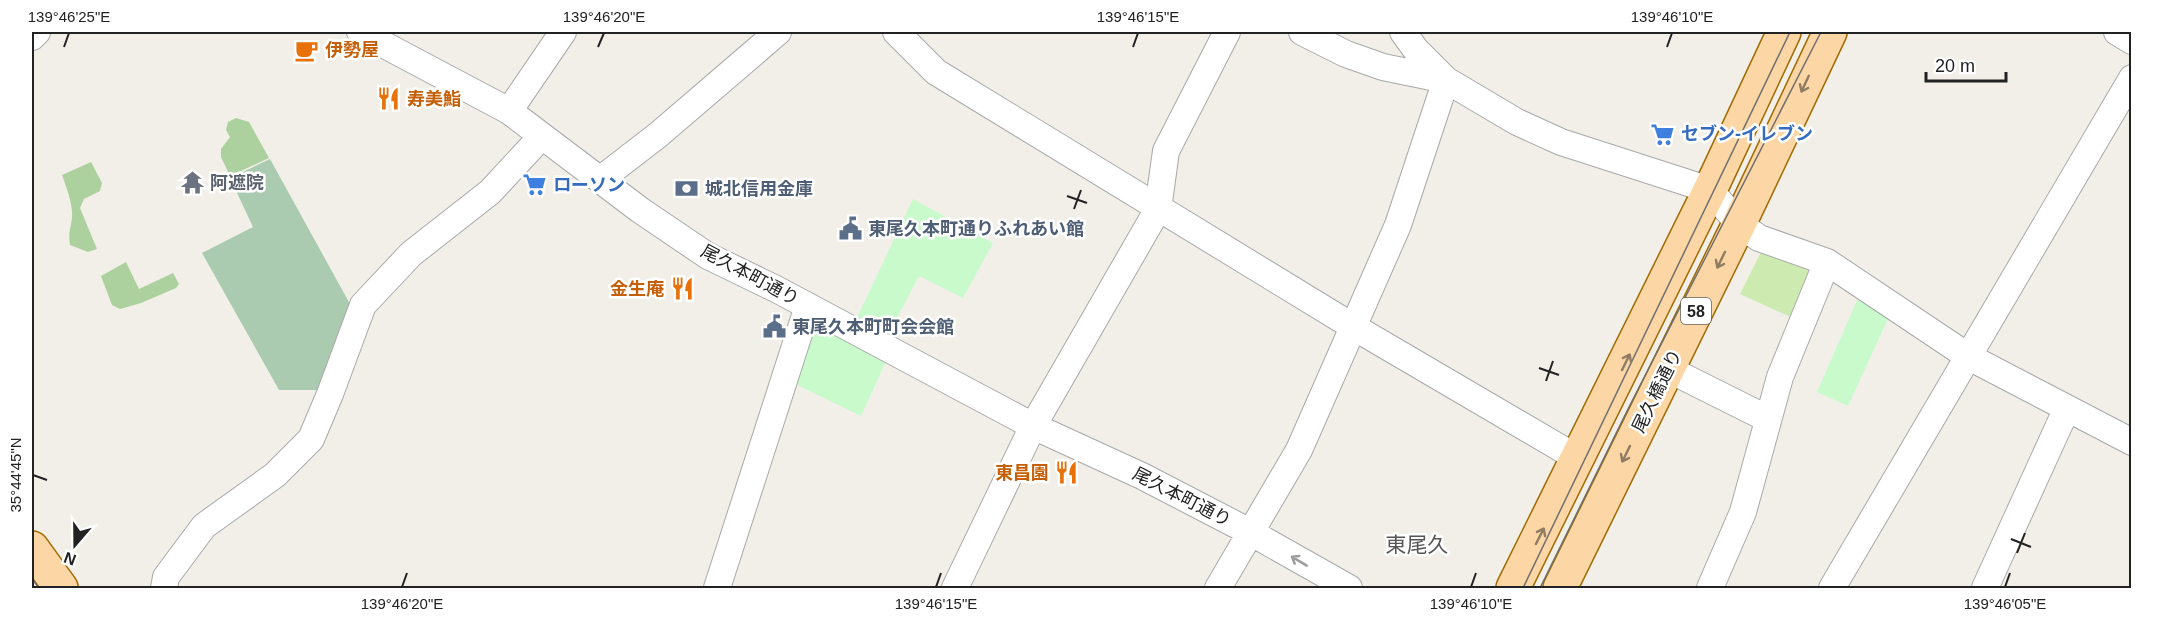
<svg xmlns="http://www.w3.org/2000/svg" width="2163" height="620" font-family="Helvetica,'Noto Sans JP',sans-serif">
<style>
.grass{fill:#cdebb0}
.forest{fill:#add19e}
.cemetery{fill:#aacbaf}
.park{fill:#c8facc}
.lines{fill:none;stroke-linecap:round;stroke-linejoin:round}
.minor-casing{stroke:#a9a9a9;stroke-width:28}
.major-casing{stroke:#a06b00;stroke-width:36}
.minor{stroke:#fff;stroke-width:26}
.major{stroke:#fcd6a4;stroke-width:33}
.tram{stroke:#707070;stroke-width:1.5}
.oneway{stroke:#8f7c63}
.oneway2{stroke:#9c9c9c}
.ticks{fill:none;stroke:#222;stroke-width:2}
.labels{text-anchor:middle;stroke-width:5;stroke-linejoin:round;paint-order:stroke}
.shield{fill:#fff;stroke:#646464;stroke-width:1.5}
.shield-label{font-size:16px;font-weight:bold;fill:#222}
.food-label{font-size:18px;font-weight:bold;fill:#c56008;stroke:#fff;text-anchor:start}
.shop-label{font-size:18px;font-weight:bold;fill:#366cbe;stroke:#fff;text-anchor:start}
.worship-label{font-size:18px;font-weight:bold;fill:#5b616d;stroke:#fff;text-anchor:start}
.service-label{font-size:18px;font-weight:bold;fill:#4e5e75;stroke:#fff;text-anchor:start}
.street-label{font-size:18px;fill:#222;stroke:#fff}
.quarter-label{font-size:21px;fill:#555;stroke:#fff}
.neatline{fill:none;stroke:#222;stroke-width:2}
.ticks-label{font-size:15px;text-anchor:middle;fill:#222}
</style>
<rect width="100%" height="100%" fill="#f2efe9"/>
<path class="grass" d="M1762,250L1816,274L1795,319L1740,294Z"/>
<path class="forest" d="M236,118L249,122L269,158L230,176L221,157V149L230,137L226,130L228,122Z
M91,162L102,183L100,191L84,199L80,208L97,249L88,252L70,245C68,230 71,229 72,217C73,203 66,187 62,175Z
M126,262L139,289L173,273L179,284L176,288L141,303L120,309L112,305L101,276Z"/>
<path class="cemetery" d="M270,159L350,304L319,390H279L202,253L253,227L230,178Z"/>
<path class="park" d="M913,199L993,243L963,298L919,276L888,335L856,320Z
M1862,289L1892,310L1848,406L1817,392Z
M815,324L887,359L861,416L793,383Z"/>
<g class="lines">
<defs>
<path id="minor" d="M360,32L509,111L640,210L708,256L776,289L1033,426L1142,476L1250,532L1349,588
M896,32L936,72L1352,326L1579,459
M1302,32L1346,54L1383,67L1446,80
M1403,32L1416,50L1446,80L1517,122L1561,142L1710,190L1739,224L1759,238L1827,262L1969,357L2132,442
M2117,32L2132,41
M32,37L37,32
M509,111L563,32
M601,179L658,135L778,32
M1668,369L1768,419
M164,588L166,577L204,526L275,475L311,439L330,394L363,305L411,254L490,192L542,136
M717,588L808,306
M955,588L1033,426L1158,209L1166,151L1227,32
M1218,588L1299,450L1398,225L1446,80
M1710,588L1743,512L1780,377L1827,262
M1832,588L2132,78
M1985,588L2067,408"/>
<path id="major" d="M32,548L61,588
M1513,588L1710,190L1784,32
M1560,588L1739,224L1830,32"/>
</defs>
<use href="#minor" class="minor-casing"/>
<use href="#major" class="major-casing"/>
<use href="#minor" class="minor"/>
<use href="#major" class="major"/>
<path class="tram" d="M32,579L39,588
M1523,588L1790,32
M1540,588L1629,407L1821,32"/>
</g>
<defs><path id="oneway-shaft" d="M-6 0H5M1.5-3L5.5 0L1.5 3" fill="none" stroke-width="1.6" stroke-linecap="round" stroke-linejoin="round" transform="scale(1.5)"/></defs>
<g class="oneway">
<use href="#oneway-shaft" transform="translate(1805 84) rotate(115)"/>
<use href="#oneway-shaft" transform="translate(1721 260) rotate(116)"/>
<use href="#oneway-shaft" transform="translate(1626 362) rotate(-64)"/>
<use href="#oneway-shaft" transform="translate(1626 454) rotate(116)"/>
<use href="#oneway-shaft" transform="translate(1540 536) rotate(-63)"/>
</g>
<use class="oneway2" href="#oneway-shaft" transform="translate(1299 561) rotate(-149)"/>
<path class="ticks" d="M64,47L69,33M598,47L604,33M1133,47L1138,33M1667,47L1672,33M1067,196L1087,203M1074,209L1081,190M1539,368L1559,375M1546,381L1553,361M33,475L47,480M2011,539L2031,547M2017,553L2025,533M402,587L407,573M936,587L941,573M1471,587L1476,573M2005,587L2010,573"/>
<defs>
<symbol id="cafe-bare" viewBox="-9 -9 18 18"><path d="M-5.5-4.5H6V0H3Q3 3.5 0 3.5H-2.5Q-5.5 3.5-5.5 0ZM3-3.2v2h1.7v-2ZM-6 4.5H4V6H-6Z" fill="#e8710a" stroke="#fff" stroke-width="2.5" paint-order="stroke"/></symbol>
<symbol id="restaurant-bare" viewBox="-9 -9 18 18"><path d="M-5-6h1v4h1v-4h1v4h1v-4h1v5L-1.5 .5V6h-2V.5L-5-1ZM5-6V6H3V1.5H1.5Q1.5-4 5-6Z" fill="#e8710a" stroke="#fff" stroke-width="2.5" paint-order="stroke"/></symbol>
<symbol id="supermarket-bare" viewBox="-9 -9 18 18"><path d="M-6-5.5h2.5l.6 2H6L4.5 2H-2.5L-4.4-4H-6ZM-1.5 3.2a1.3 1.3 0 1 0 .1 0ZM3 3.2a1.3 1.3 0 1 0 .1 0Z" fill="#3f7fe0" stroke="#fff" stroke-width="2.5" paint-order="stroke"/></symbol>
<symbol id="temple-bare" viewBox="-9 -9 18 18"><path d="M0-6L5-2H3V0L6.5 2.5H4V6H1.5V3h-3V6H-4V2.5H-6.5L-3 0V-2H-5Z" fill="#6b7280" stroke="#fff" stroke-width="2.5" paint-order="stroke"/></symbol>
<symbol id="bank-bare" viewBox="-9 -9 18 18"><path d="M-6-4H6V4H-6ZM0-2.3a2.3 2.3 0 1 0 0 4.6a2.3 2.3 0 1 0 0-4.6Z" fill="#5c6f8a" stroke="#fff" stroke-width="2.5" paint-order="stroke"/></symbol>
<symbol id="civic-bare" viewBox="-9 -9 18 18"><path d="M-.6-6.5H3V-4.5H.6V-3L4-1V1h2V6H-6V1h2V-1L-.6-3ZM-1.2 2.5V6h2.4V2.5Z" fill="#5c6f8a" stroke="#fff" stroke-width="2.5" paint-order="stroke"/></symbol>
</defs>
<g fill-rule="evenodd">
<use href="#cafe-bare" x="290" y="34" width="33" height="33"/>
<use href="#restaurant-bare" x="372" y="82" width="33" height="33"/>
<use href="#supermarket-bare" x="1646" y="118" width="33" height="33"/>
<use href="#temple-bare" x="176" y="166" width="33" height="33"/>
<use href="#supermarket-bare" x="518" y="168" width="33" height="33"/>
<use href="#bank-bare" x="670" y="172" width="33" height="33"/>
<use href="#civic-bare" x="834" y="212" width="33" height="33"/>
<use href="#restaurant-bare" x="666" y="272" width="33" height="33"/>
<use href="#civic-bare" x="758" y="310" width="33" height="33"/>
<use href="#restaurant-bare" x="1050" y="456" width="33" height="33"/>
</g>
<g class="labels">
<rect class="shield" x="1681" y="298" width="30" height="26" rx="4.5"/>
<g class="shield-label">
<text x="1696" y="317">58</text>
</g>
<g class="food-label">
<text x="325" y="56">伊勢屋</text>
<text x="407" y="105">寿美鮨</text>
<text x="664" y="295" text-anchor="end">金生庵</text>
<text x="1049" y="479" text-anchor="end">東昌園</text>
</g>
<g class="shop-label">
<text x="1681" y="140">セブン-イレブン</text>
<text x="553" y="191">ローソン</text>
</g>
<g class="worship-label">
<text x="210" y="189">阿遮院</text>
</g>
<g class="service-label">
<text x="705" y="195">城北信用金庫</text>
<text x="868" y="235">東尾久本町通りふれあい館</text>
<text x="792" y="333">東尾久本町町会会館</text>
</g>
<g class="street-label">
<text transform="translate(750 275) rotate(28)" y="6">尾久本町通り</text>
<text transform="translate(1657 391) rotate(-64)" y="6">尾久橋通り</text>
<text transform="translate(1182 497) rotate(27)" y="6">尾久本町通り</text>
</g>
<g class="quarter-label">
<text x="1417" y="552">東尾久</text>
</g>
</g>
<rect width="2163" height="620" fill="none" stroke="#ffffff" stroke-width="66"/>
<g transform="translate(75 545) rotate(200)" stroke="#ffffff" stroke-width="4.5" paint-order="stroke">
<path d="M0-4.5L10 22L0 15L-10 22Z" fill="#222222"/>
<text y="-9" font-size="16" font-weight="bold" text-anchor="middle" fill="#222222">N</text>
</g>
<path d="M1926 72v9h80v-9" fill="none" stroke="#222222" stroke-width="3"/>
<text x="1935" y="72" font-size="18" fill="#222222" stroke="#ffffff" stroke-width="4.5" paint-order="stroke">20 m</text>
<rect x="33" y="33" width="2097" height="554" class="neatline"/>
<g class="ticks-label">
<text x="69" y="22">139°46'25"E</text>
<text x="604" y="22">139°46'20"E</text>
<text x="1138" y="22">139°46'15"E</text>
<text x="1672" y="22">139°46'10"E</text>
<text transform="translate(16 475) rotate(-90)" y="5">35°44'45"N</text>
<text x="402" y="609">139°46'20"E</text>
<text x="936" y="609">139°46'15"E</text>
<text x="1471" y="609">139°46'10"E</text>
<text x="2005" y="609">139°46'05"E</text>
</g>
</svg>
